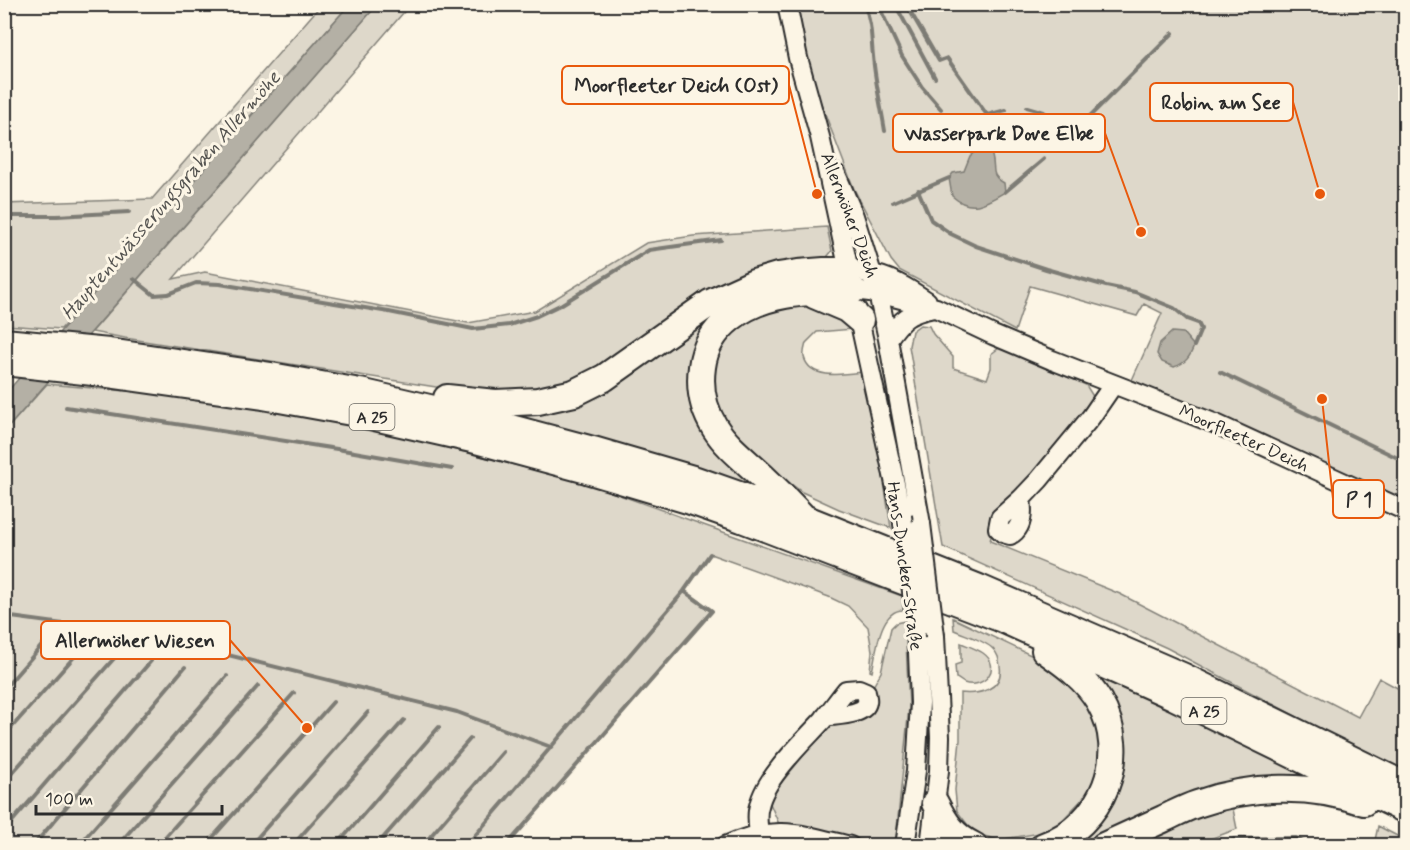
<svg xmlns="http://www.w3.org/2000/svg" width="1410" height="850" font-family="Mynerve,sans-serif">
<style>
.green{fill:#ded8ca;stroke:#84827a;stroke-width:1.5}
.water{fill:#b4b0a5;stroke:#7d7b74;stroke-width:1.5}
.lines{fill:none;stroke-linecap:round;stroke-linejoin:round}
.stream{stroke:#7d7b74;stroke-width:4}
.minor-casing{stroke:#2b2b2b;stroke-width:22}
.highway-casing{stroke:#2b2b2b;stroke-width:30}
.minor{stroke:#fcf5e5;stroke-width:18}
.highway{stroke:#fcf5e5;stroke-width:26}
.minor-bridge-casing{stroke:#2b2b2b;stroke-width:22;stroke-linecap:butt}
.minor-bridge{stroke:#fcf5e5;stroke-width:18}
.labels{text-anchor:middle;stroke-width:6;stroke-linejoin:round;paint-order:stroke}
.shield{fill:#fcf5e5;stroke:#6a6863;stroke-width:1.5}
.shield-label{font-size:16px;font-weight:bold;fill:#2b2b2b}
.street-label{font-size:18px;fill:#2b2b2b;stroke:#fcf5e5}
.water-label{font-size:20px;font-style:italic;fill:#545350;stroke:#fcf5e5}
.leader{fill:none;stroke:#e8590c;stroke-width:2}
.callout-dot{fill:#e8590c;stroke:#fcf5e5;stroke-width:2}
.callout{fill:#fcf5e5;stroke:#e8590c;stroke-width:2}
.callout-label{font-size:20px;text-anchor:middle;font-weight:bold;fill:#2b2b2b}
</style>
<rect width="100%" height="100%" fill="#fcf5e5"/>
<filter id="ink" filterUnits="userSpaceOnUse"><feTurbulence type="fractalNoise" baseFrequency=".0167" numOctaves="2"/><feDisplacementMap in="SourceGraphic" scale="12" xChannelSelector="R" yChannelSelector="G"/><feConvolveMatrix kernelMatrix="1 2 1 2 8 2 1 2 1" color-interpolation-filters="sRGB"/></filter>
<g filter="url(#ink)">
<path class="green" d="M321,5H349L61,329L5,325L4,204L152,199Z
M377,5H410L173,279L205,272L468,323L535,311L646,243L693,236L827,227L832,251L822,263L779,270L586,381L550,392L455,390L125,338L92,332Z
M796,5H1405V499L1132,380L1162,313L1144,304L1137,316L1030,286L1015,331L899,270L891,260L854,189L812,80Z
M765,290L694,370L769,492L512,415L685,327Z
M795,303H830L854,329L817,332L806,343C805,347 803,353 804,357C810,381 846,374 863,372L883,476L891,528L839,509L802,492L750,454L716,413L712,362L726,333L755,312Z
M920,325L929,326L933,334L953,357V368L987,379L991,368V354L999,348L1086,385L1094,398L995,518L990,541L1120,594L1358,717L1379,678L1405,692V774L1167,648L943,547L909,346L912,331Z
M47,384L206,398L366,427L586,483L902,596L903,610C879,610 876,654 872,672L870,671L872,651L868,627L848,606L829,597L710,554L684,591L712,611L506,845L5,846V431Z
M953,618L1058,668L1088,700L1100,732V761L1093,788L1052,831L998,840L974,833L957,811L955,790L960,740V693C978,695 1004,690 1000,666C999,659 998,654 993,649C986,641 965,635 954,630Z
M905,621L909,707L896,838L885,844L779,824L768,799L830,723L871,690L881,672L891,628L896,623Z
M961,643C968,646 977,649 983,653C1003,667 984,690 964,683C964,683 957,678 956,678L955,665L961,663Z
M1085,666L1321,778L1237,782L1078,845L1074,846L1102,819L1118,787L1126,757L1121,722Z
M1232,804L1237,829L1194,845L1129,846Z
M1378,826L1405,840V845H1374Z"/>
<path class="water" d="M349,5H377L5,431V394Z
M981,146H988C989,150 991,153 992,156C996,170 989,174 1004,183L1005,192C985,204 971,213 952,196L949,178L953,173L964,171L970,156Z
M1172,332L1183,333L1194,346C1190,357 1186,363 1174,367L1162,362L1157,354L1160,343Z"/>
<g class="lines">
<path class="stream" d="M864,4C872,22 871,38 873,56C875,81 881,106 885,131
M878,4L902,56L922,87L941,109
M895,4L935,78
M906,4L939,61L947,58L987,115L1006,110
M1027,107L1044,112L1073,133L1173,33
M918,190L931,220L951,234L976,246L1046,269L1106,286L1135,292L1174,308L1187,319L1198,323L1201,329L1194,346
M1005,192L1044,159
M893,202L949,178
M4,216H57L129,212
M134,279L154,295L168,294L196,283L220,284L389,312L473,329L509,325L537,316L562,304L649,250L721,240
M1220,372L1406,462
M66,407L337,449L452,469
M4,616L78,626L166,642
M4,641L7,638
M200,648L457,712L551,747L466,846
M4,689L44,643
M4,736L82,648
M551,747L684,591
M4,782L118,654
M4,831L151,661
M33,846L185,667
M78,846L227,676
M117,846L258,686
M157,846L294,693
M205,846L333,702
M250,846L368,712
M292,846L404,720
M336,846L439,727
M376,846L470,739
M422,846L503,752
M506,846L712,611L684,591L710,554
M1219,846L1234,839L1296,838L1309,846"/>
<defs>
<path id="minor" d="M787,4L798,58L820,137L851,280
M836,174L854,216L878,293L888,339L921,524
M866,273C889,276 908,288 927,301
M853,290L878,293L936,308L993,335L1052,360L1216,424L1406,511
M857,310L902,516
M888,339C902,318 909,313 934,308
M1021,499C1023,512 1023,528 1010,535L1003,533L998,528L1000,518L1021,499L1039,480L1091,417L1113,385
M759,834C758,825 756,815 759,806C765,777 803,742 823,720C831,710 838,700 846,690L859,689L866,692C866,693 868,701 867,702C865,715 836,715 825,717
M725,846C775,824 800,834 850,846
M905,846L916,771L920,703L917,629
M930,846L939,771L940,737L935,636"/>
<path id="highway" d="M814,295L847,309L860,320
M4,342L109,352L271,376L360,392L477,419L593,450L696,480L804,518L979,588L1182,676L1406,786
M4,362L93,372L263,396L357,413L472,439L587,470L688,500L742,519L1000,618L1173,696L1406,810
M447,398L495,403L538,401L574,393L604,378L710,303L754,283L778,276L798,273L824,271H849
M801,515C789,502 776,489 763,477C746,461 727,447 715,428C703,409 699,389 702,367C707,325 746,302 785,295C807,291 830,291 853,290
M935,803C945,823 953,836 974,846
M1044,846C1103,825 1131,756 1099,701C1086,679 1066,665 1045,650
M1104,846C1124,837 1143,828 1163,819C1174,814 1185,808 1197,804C1251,785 1310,783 1364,802"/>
</defs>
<use href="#minor" class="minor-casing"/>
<use href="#highway" class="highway-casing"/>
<use href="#minor" class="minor"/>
<use href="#highway" class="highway"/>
<defs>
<path id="minor-bridge" d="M902,516L917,629
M921,524L935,636"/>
</defs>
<use href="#minor-bridge" class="minor-bridge-casing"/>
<use href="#minor-bridge" class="minor-bridge"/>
</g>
</g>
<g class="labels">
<g class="shield">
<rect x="349.5" y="404" width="45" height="26" rx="4.5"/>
<rect x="1181.5" y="698" width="45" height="26" rx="4.5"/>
</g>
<g class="shield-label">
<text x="372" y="423">A 25</text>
<text x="1204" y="717">A 25</text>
</g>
<g class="street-label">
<text transform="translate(850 215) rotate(69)" y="6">Allermöher Deich</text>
<text transform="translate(1244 438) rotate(24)" y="6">Moorfleeter Deich</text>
<text transform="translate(905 566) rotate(82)" y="6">Hans-Duncker-Straße</text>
</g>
<g class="water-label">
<text transform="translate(170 195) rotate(-49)" y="7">Hauptentwässerungsgraben Allermöhe</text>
</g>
</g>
<path class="leader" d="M817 194L789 85M1320 194L1293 102M1141 232L1105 133M1322 399L1333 499M307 728L230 640"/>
<g class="callout-dot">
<circle cx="817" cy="194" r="6"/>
<circle cx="1320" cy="194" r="6"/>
<circle cx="1141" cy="232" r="6"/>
<circle cx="1322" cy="399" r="6"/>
<circle cx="307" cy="728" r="6"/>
</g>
<g class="callout">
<rect x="562" y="66" width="227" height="38" rx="6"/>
<rect x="1150" y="83" width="143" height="38" rx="6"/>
<rect x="893" y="114" width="212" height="38" rx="6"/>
<rect x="1333" y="480" width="51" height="38" rx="6"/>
<rect x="41" y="621" width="189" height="38" rx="6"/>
</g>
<g class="callout-label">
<text x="676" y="92">Moorfleeter Deich (Ost)</text>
<text x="1221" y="109">Robin am See</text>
<text x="999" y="140">Wasserpark Dove Elbe</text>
<text x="1359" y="506">P 1</text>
<text x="135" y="647">Allermöher Wiesen</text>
</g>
<rect width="1410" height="850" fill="none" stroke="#fcf5e5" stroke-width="24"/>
<rect x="12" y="12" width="1386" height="826" fill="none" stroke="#2b2b2b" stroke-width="2" filter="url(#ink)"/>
<path d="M36 805v9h186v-9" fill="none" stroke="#2b2b2b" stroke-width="3"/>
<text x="45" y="805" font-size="18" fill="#2b2b2b" stroke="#fcf5e5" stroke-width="4.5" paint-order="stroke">100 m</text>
</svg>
